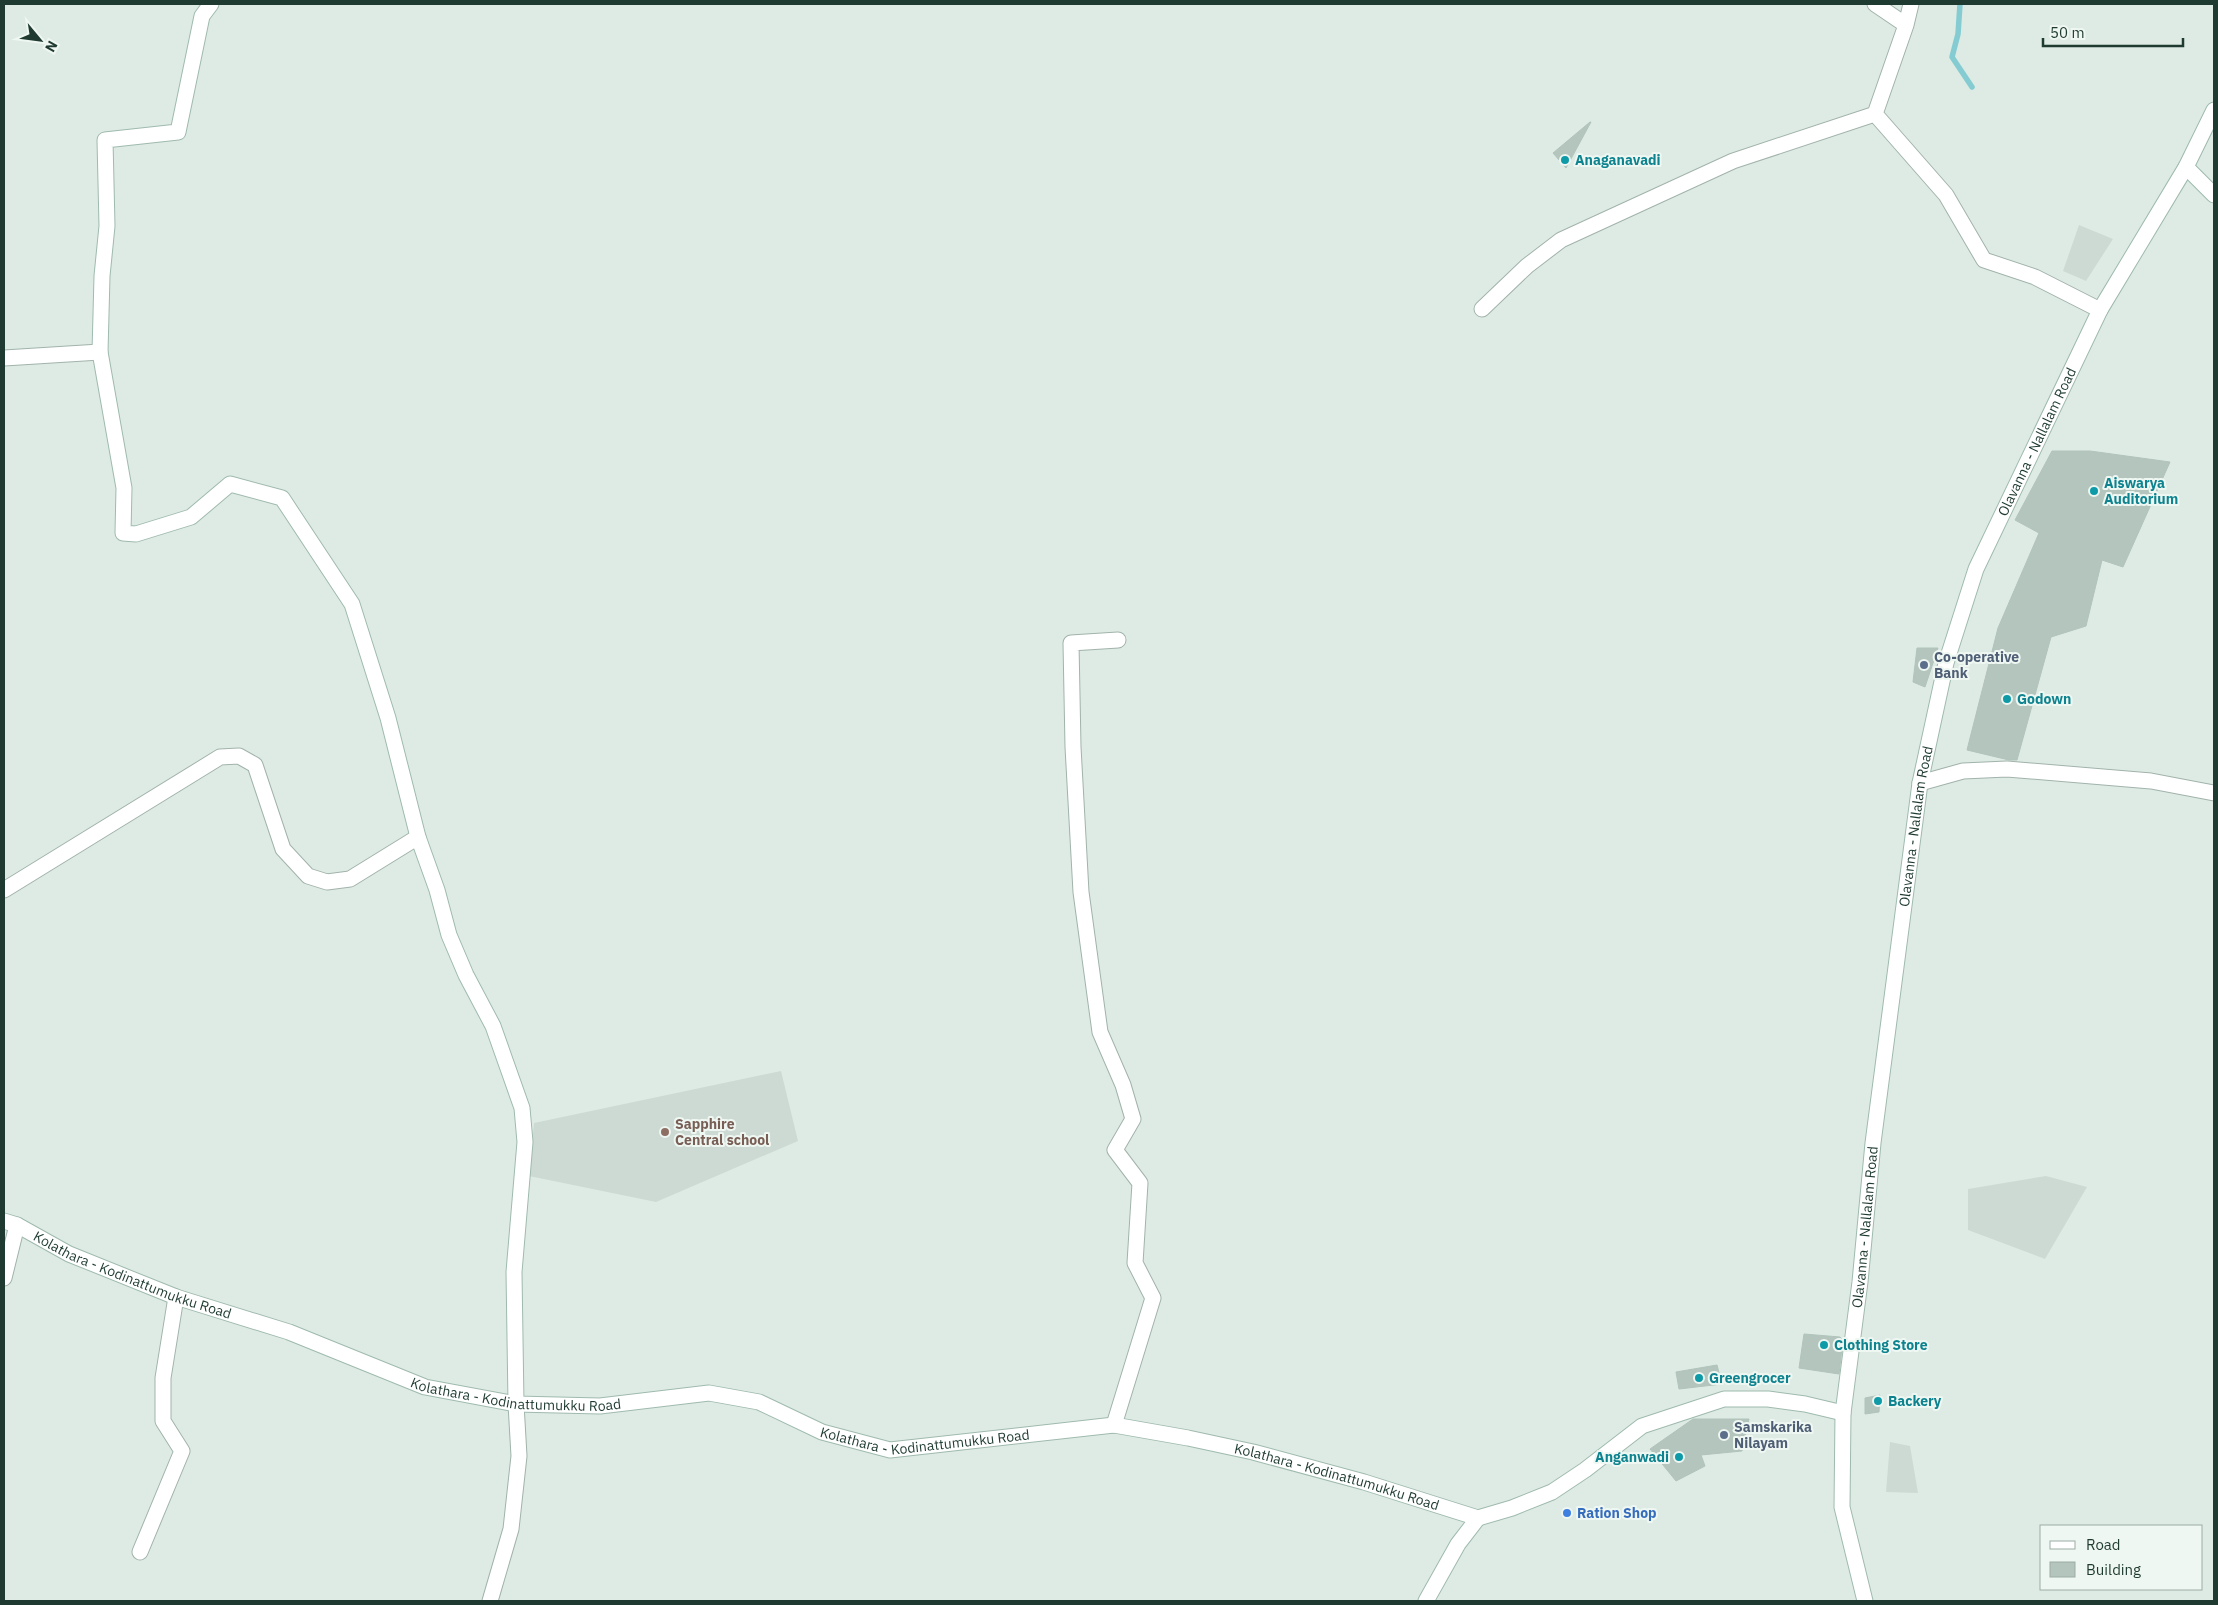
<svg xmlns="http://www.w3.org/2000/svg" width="2218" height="1605" font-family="'IBM Plex Sans',sans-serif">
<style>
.built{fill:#cddad3}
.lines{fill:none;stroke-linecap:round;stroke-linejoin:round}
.stream{stroke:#84ccd2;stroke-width:5.5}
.building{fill:#b4c5bd;stroke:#b1c4bb}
.street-casing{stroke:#a1b3ab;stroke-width:17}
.secondary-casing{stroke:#9fbaae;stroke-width:17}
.street{stroke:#fff;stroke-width:15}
.secondary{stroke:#fff;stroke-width:15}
.culture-dot{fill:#0f9aa8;stroke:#eff7f2;stroke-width:2}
.service-dot{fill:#5c6f8a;stroke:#eff7f2;stroke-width:2}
.education-dot{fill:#8d6e63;stroke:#eff7f2;stroke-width:2}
.shop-dot{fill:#3f7fe0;stroke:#eff7f2;stroke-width:2}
.labels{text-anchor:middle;stroke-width:4;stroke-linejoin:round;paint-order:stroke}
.culture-label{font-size:14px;font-weight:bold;fill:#0d838f;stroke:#eff7f2;text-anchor:start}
.street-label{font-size:14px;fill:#1f3b31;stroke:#eff7f2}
.service-label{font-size:14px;font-weight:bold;fill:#4e5e75;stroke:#eff7f2;text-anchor:start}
.education-label{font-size:14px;font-weight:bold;fill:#785e54;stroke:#eff7f2;text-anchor:start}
.shop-label{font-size:14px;font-weight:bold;fill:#366cbe;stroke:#eff7f2;text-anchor:start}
</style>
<rect width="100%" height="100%" fill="#deebe4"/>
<path class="built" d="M2079,225L2113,239L2086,281L2063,271Z
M781,1071L798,1141L656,1202L529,1176L534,1123Z
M2046,1176L2087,1187L2045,1259L1968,1230V1189Z
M1890,1442L1910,1446L1918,1493L1886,1492Z"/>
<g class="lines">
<path class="stream" d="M1960,4L1958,34L1952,57L1972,87"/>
</g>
<path class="building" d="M1590,122H1591L1566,168L1553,153Z
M2052,451H2090L2170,462L2123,567L2102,560L2086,626L2051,637L2017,760H2009L1967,750L1998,628L2039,533L2015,520Z
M1917,648H1938L1925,687L1913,682Z
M1804,1334L1840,1337L1843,1340L1839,1374L1799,1368Z
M1717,1365L1722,1384L1679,1389L1676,1372Z
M1880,1395L1879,1412L1865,1414V1398Z
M1693,1419H1749L1742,1451L1701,1455L1705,1466L1676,1481L1650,1449Z"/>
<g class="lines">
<defs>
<path id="street" d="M1875,4L1906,25
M1911,4L1906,25L1875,114L1946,195L1984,260L2035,277L2100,310
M1482,309L1527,266L1561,240L1733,161L1875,114
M4,358L100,352
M1920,783L1963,771L2007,769L2151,781L2214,793
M4,890L220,757L239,756L255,765L283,849L308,876L327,882L350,879L418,837
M4,1278L17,1225
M1114,1425L1153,1298L1135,1263L1140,1183L1115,1150L1133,1119L1123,1085L1100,1032L1081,892L1073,747L1071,643L1118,640
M140,1552L182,1451L163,1421V1378L176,1297
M490,1601L511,1529L519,1456L516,1404"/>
<g id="secondary">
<path d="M211,4L202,16L178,132L105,140L107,226L102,276L100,352L124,488L123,533L136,534L191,517L230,484L282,498L352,604L388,718L418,837L437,890L449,935L466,975L493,1026L522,1108L525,1142L514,1272L516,1404"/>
<path d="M2186,167L2214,195"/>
<path id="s1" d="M4,1221L17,1225L69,1254L176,1297L289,1332L425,1387L516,1404L600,1406L709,1393L759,1402L822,1432L890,1450L1114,1425L1188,1438L1253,1452L1364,1482L1478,1518L1512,1508L1552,1492L1585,1470L1642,1426L1724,1399H1768L1805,1404L1843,1413"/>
<path d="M1426,1601L1458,1544L1478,1518"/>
<path id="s2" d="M1865,1601L1842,1507L1843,1413L1860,1282L1873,1143L1920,783L1946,663L1976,569L2100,310L2186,167L2214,110"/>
</g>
</defs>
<use href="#street" class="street-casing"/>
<use href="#secondary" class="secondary-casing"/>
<use href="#street" class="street"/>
<use href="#secondary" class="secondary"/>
</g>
<g class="culture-dot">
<circle cx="1565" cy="160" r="5"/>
<circle cx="2094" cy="491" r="5"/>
<circle cx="2007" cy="699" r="5"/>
<circle cx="1824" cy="1345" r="5"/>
<circle cx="1699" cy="1378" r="5"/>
<circle cx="1878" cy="1401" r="5"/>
<circle cx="1679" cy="1457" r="5"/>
</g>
<g class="service-dot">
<circle cx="1924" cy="665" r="5"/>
<circle cx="1724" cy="1435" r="5"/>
</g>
<circle class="education-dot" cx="665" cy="1132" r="5"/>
<circle class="shop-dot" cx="1567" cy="1513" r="5"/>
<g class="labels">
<g class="culture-label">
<text x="1575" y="165">Anaganavadi</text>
<text x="2104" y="488">Aiswarya<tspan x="2104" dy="16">Auditorium</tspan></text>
<text x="2017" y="704">Godown</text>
<text x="1834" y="1350">Clothing Store</text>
<text x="1709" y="1383">Greengrocer</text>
<text x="1888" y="1406">Backery</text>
<text x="1669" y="1462" text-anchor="end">Anganwadi</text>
</g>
<g class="street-label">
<text dy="5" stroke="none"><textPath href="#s2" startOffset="1188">Olavanna - Nallalam Road</textPath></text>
<text dy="5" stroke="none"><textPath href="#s2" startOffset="782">Olavanna - Nallalam Road</textPath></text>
<text dy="5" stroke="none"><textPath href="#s2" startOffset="378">Olavanna - Nallalam Road</textPath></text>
<text dy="5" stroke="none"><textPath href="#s1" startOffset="140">Kolathara - Kodinattumukku Road</textPath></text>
<text dy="5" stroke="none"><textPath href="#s1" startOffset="545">Kolathara - Kodinattumukku Road</textPath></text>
<text dy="5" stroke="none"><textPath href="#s1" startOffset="965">Kolathara - Kodinattumukku Road</textPath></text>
<text dy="5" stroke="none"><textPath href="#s1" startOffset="1385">Kolathara - Kodinattumukku Road</textPath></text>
</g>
<g class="service-label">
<text x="1934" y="662">Co-operative<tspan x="1934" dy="16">Bank</tspan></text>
<text x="1734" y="1432">Samskarika<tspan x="1734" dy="16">Nilayam</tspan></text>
</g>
<g class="education-label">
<text x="675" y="1129">Sapphire<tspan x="675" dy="16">Central school</tspan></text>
</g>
<g class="shop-label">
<text x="1577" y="1518">Ration Shop</text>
</g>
</g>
<rect width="2218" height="1605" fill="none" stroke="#1f3b31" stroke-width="10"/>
<rect x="2040" y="1525" width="162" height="65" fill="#eff7f2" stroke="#9caca5"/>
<rect x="2050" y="1541" width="25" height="8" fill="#ffffff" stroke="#9caca5"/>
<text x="2086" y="1550" font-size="15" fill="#1f3b31">Road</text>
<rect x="2050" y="1562" width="25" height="15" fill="#b4c5bd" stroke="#9caca5"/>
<text x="2086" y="1575" font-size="15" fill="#1f3b31">Building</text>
<g transform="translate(40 40) rotate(119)" stroke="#eff7f2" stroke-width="4" paint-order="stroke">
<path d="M0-4L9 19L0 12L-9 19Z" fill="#1f3b31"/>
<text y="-8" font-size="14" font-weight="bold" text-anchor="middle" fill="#1f3b31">N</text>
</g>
<path d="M2043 38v8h140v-8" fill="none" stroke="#1f3b31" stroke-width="2.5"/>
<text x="2050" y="38" font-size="15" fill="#1f3b31" stroke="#eff7f2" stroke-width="4" paint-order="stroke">50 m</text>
</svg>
